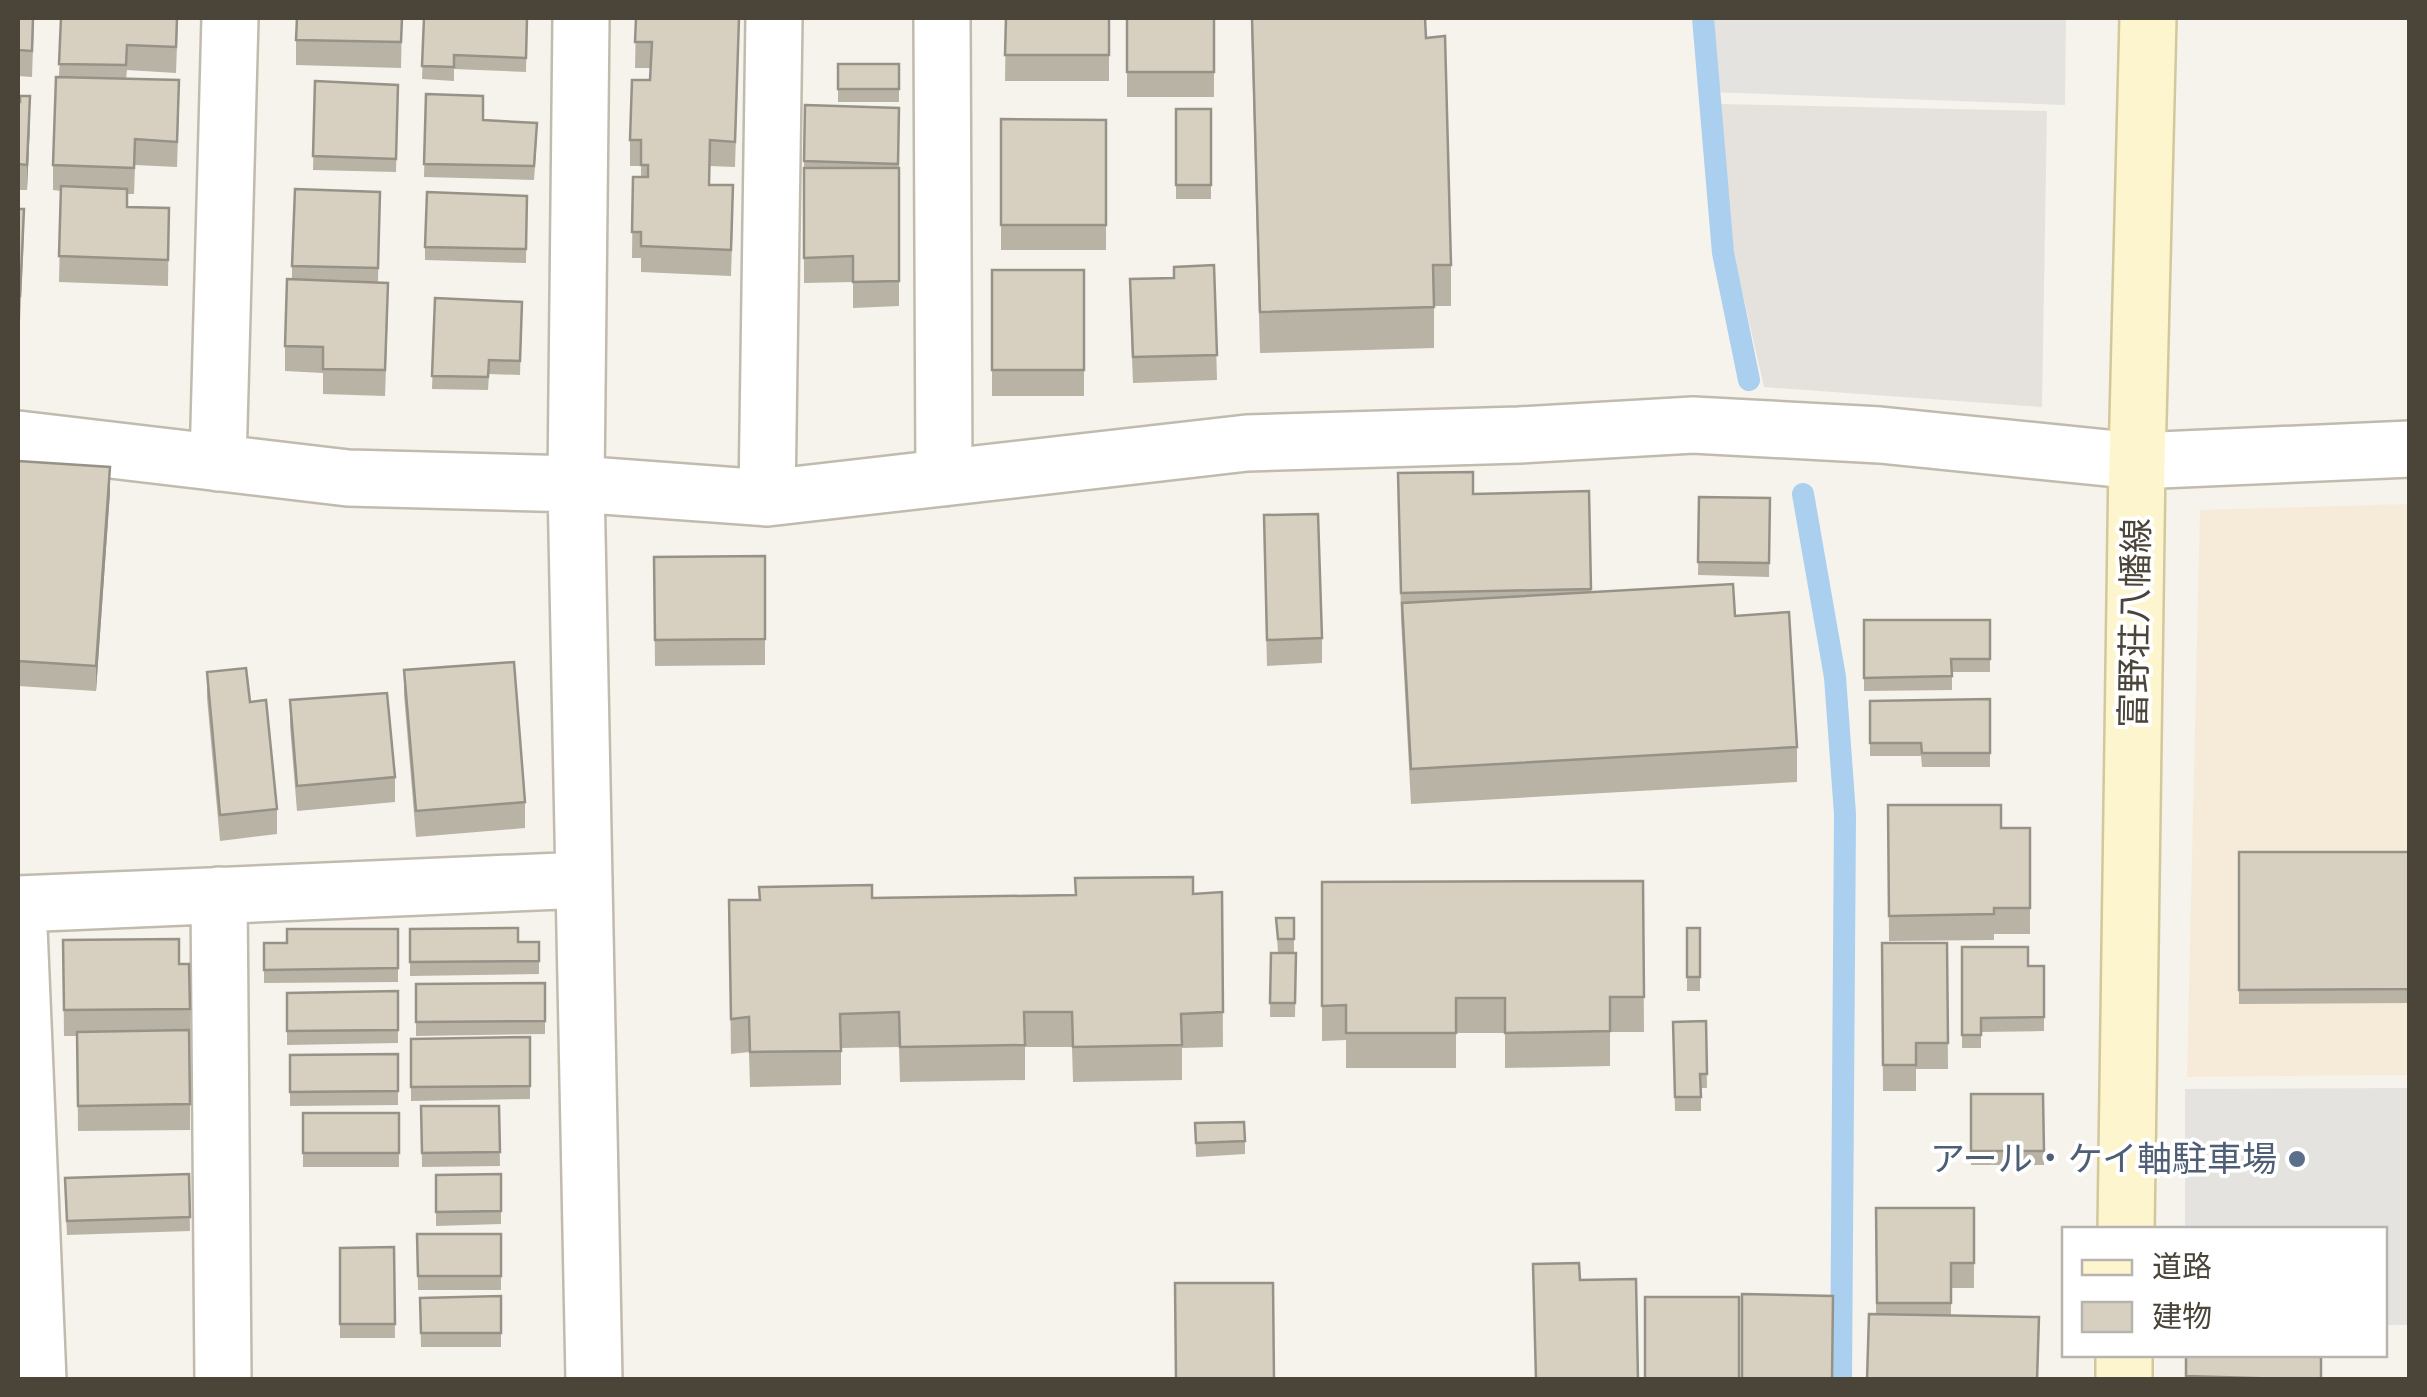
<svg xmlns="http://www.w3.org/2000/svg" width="2427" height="1397" font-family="'Space Grotesk','Noto Sans JP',sans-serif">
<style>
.commercial{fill:#f6ebd8}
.industrial{fill:#e5e2dd}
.parking{fill:#e4e3df}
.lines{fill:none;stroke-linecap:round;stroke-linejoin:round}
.stream{stroke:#abcfef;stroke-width:22}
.street-casing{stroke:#c1bbae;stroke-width:60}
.secondary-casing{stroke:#d3c89c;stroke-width:60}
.street{stroke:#fff;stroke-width:55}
.secondary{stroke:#fdf5ce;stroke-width:55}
.wall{fill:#b9b3a6}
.shaded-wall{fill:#969287}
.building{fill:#d7d0c1;stroke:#969287;stroke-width:2.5}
.service-dot{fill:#5c6f8a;stroke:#fff;stroke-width:4}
.labels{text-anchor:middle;stroke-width:8;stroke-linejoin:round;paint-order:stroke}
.street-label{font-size:35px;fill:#4a4439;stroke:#fff}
.service-label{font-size:35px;fill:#4e5e75;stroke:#fff;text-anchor:end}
</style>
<rect width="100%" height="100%" fill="#f5f3eb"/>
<path class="commercial" d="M2409,504V1075L2187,1077L2200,510Z"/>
<path class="industrial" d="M1720,104L2047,111L2042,407L1764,387L1734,256Z"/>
<path class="parking" d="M1710,18H2066L2065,105L1710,92Z
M2409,1088V1325H2385L2384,1230L2185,1229V1089Z"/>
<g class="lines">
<path class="stream" d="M1703,18L1723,253L1749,380
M1803,494L1835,677L1845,814L1841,1380"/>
<defs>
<path id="street" d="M581,18L576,484L594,1380
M942,18L944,478
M18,439L348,478L576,484L767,498L1247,443L1519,435L1693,425L1880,435L2137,461L2410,449
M218,463L230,18
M767,498L774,18
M219,895L223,1380
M38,1380L18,904L584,880"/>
<path id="secondary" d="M2126,1230L2137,461L2148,18
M2124,1380V1354"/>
</defs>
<use href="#street" class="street-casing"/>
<use href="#secondary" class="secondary-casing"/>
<use href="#street" class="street"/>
<use href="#secondary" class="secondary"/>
</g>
<path class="wall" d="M18,18H34L32,77L18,76Z
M61,18H178L176,73L127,70L126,79L179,106L177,167L135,165L134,194H127V207L169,208L168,286L59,282L61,191L53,190V165L59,77Z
M402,18L401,68L296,65V40Z
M424,18H527L526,72L454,69V81L422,79Z
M636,18L739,36L735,167L710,166V185L733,211L731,276L641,272V258H632L633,177H641V166H630V140L650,80L651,68H635Z
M1006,18H1109V81H1005Z
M1127,18H1214V97H1127Z
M1251,18H1425L1426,38L1451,265V306H1434V348L1260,353Z
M838,64H899V102H838Z
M315,81L398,85L396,172L313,170Z
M426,94L483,120L537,137L534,180L424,177Z
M18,102L30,121L27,190H18Z
M899,108V306L853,308V282L804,283V161Z
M1176,109H1211V199H1176Z
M1001,119L1106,120V250H1001Z
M380,192L378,282L292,279V266Z
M527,196L526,263L425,260V247Z
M18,209L24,235L20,322L18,321Z
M1214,265L1217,380L1133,383L1130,305L1174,278Z
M992,270H1084V396H992Z
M435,298L522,302L520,375L489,374L488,390L432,389Z
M388,309L385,396L323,394V373L285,371V346Z
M18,461L110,492L96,691L18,686Z
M1398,473L1473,494L1589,491L1591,592L1735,616L1797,747V782L1411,804L1401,619Z
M1699,497L1770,498L1769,577L1698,575Z
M1264,541L1322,638V663L1267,666Z
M765,556V665L655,666L654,557Z
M1864,620H1990V672H1952V690L1864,691Z
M404,670L525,802V828L416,837L404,695Z
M207,672L250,702L277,809V834L220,841L207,698Z
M1990,699V767H1922L1921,756H1870V701Z
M290,700L395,777V802L297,811L290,726Z
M1888,805L2001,828H2030V934H1994V940L1889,941Z
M2239,852H2410V1003L2239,1004Z
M1075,878L1193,894L1222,892L1223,1047L1182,1048V1080L1073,1082L1072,1047H1025V1080L900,1082L899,1047L841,1048V1085L750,1087L749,1052L731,1054L729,900H759V887L872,898L1075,895Z
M1643,881L1644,1032H1610V1066L1505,1068V1033H1456V1068H1346V1040L1322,1041V882Z
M1276,918H1294V953H1278Z
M1687,928H1700V991H1687Z
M398,929V982L264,983V943H287Z
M410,929L518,942H539V974L410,976Z
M63,940L179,964L190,1009V1130L78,1131L77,1036H64Z
M1882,943H1947L1948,1069H1916V1091H1883Z
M1962,947L2028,966H2044V1031L1981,1032V1048H1962Z
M1271,953H1296L1295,1017H1270Z
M545,983V1034L416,1036V984Z
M398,991V1043L287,1045V993Z
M1706,1021L1707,1088H1701V1111H1675L1673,1022Z
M530,1037V1099L411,1101V1039Z
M398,1054V1105L290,1106V1055Z
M1971,1094H2043L2044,1165H1971Z
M421,1106H499L500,1166L422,1167Z
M303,1113H399V1167H303Z
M1195,1123L1245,1141V1154L1196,1157Z
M189,1174L190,1231L67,1235L65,1191Z
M501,1174V1224L436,1226V1175Z
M1876,1208H1974V1288H1951V1315L1876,1314Z
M417,1234H501V1290H418Z
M394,1247L395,1338H340V1248Z
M501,1296V1347H421L420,1298Z
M2186,1354L2321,1380H2186Z"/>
<path class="shaded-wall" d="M30,96V121L27,190V165Z
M110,467V492L96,691V666Z"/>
<path class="building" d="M18,18H33L32,51L18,50Z
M61,18H177L176,47L127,45L126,65L59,64Z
M297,18H402L401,42L296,40Z
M424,18H527L526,58L454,55V67L422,66Z
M636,18H739L735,142L710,140L709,185H733L731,250L641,246V232H632L633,177H648V165H641V140H630L632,80H650L652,42H635Z
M1006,18H1109V55H1005Z
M1127,18H1214V72H1127Z
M1252,18H1425L1426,38L1445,36L1451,265H1433L1434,307L1260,312Z
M838,64H899V89H838Z
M56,77L179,80L177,142L135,139L134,168L53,165Z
M315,81L398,85L396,159L313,156Z
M426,94L483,96V120L537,123L534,166L424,164Z
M20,96H30L27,165L18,164V102H20Z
M805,105L899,108L898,164L804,161Z
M1176,109H1211V185H1176Z
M1001,119L1106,120V225H1001Z
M804,168H899V281L853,282V256L804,258Z
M61,186L127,189V207L169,208L168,260L59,256Z
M295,189L380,192L378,268L292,266Z
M427,192L527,196L526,249L425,247Z
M18,209H24L20,296H18Z
M1214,265L1217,355L1133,357L1130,279L1174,278V267Z
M992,270H1084V370H992Z
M287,279L388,283L385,370L323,369V347L285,346Z
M435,298L522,302L520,361L489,360L488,377L432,376Z
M18,461L110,467L96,666L18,661Z
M1473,472V494L1589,491L1591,589L1401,593L1398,473Z
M1699,497L1770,498L1769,563L1698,562Z
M1318,514L1322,638L1267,640L1264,515Z
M765,556V639L655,640L654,557Z
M1733,584L1735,616L1789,612L1797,747L1411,769L1402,603Z
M1864,620H1990V659H1951L1952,676L1864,678Z
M514,662L525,802L416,811L404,670Z
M246,668L250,702L266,700L277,809L220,815L207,672Z
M387,693L395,777L297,786L290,700Z
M1990,699V753H1922L1921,743H1870V701Z
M1888,805H2001V828H2030V908H1994V914L1889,916Z
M2239,852H2410V989L2239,990Z
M1193,877V894L1222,892L1223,1012L1181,1014L1182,1045L1073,1047L1072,1012H1024L1025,1045L900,1047L899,1012L840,1014L841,1051L750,1052L749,1017L731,1019L729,900H760L759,887L872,885V898L1076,895L1075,878Z
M1643,881L1644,997H1610V1031L1505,1033V998H1456V1033H1346V1005L1322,1006V882Z
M1276,918H1294V939H1278Z
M518,928V942H539V961L410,962V929Z
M1687,928H1700V977H1687Z
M287,929H398V968L264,970V943H287Z
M179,939V964H189L190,1009L64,1010L63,940Z
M1882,943H1947L1948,1043H1916V1065H1883Z
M1962,947H2028V966H2044V1017L1981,1018V1035H1962Z
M1271,953H1296L1295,1003H1270Z
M545,983V1021L416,1022V984Z
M398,991V1030L287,1031V993Z
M1706,1021L1707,1074H1700L1701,1097H1675L1673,1022Z
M189,1030L190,1104L78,1106L77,1032Z
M530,1037V1086L411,1087V1039Z
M398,1054V1091L290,1092V1055Z
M1971,1094H2043L2044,1151H1971Z
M421,1106H499L500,1152L422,1153Z
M303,1113H399V1153H303Z
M1244,1122L1245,1141L1196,1143L1195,1123Z
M189,1174L190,1217L67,1221L65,1178Z
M501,1174V1211L436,1212V1175Z
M1876,1208H1974V1263H1951V1303H1877Z
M417,1234H501V1276H418Z
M394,1247L395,1324H340V1248Z
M1579,1263L1580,1280L1636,1279L1638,1380H1536L1533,1264Z
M1175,1283H1273L1274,1380H1176Z
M1742,1294L1833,1296L1832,1380H1742Z
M501,1296V1333H421L420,1298Z
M1645,1297H1739V1380H1645Z
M1869,1314L2039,1317L2037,1380H1867Z
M2186,1354H2321V1380L2186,1376Z"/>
<circle class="service-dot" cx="2297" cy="1159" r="10"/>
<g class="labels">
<g class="street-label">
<text transform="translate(2135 623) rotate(-89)" y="12">富野荘八幡線</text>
</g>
<g class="service-label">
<text x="2277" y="1171">アール・ケイ軸駐車場</text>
</g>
</g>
<rect width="2427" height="1397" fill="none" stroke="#4a4439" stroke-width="40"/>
<rect x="2062" y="1227" width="325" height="130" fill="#ffffff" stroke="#b7b4b0" stroke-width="2.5"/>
<rect x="2082" y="1260" width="50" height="15" fill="#fdf5ce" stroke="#b7b4b0" stroke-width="2.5"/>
<text x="2152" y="1277" font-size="30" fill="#4a4439">道路</text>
<rect x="2082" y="1302" width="50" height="30" fill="#d7d0c1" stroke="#b7b4b0" stroke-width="2.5"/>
<text x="2152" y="1327" font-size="30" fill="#4a4439">建物</text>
</svg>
